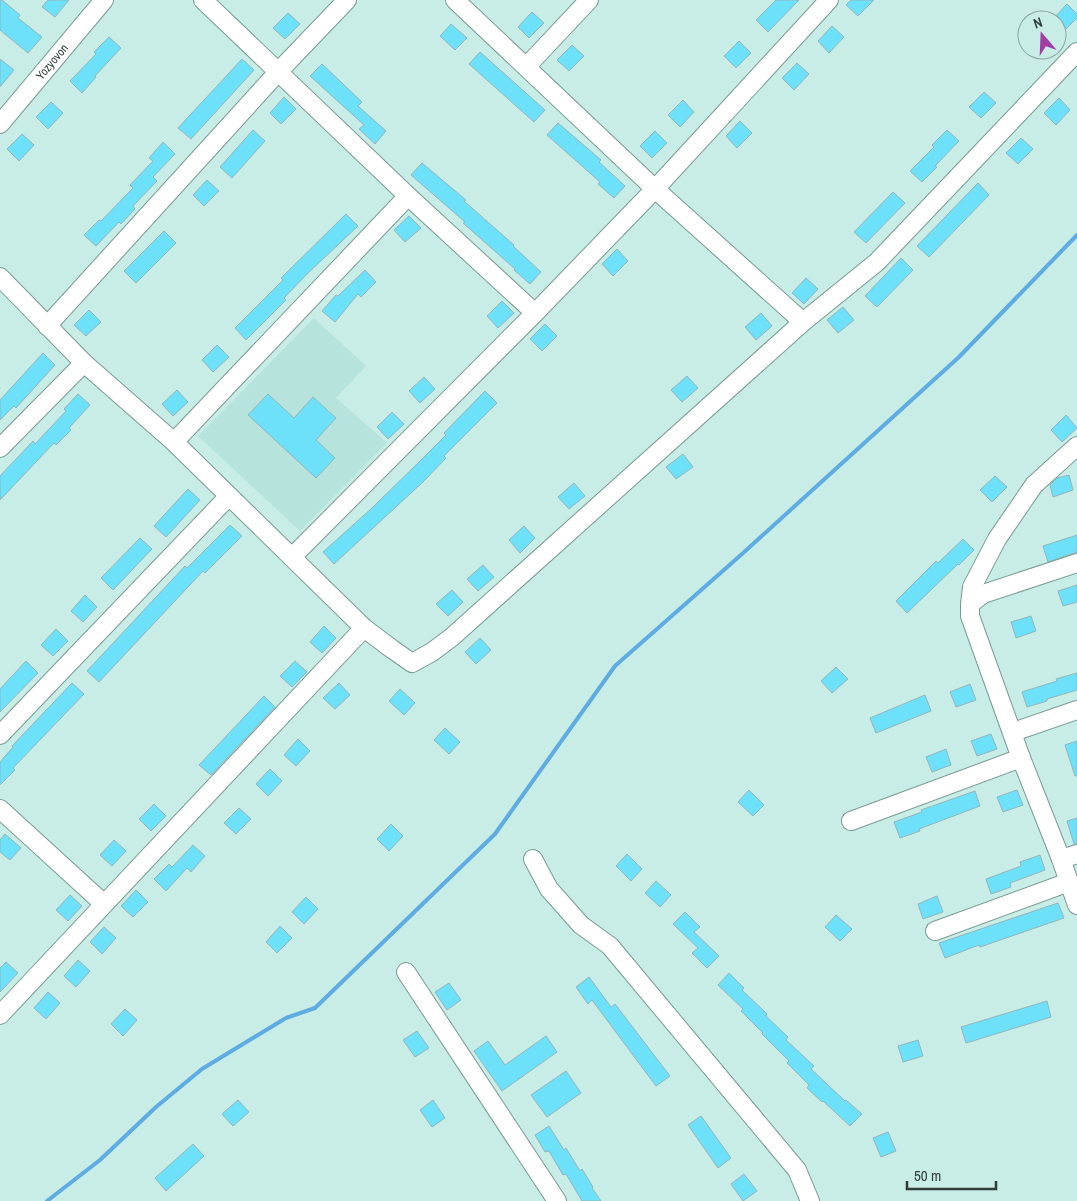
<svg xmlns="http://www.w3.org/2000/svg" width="1077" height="1201" font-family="'Archivo Narrow',sans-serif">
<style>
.built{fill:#b6e3db}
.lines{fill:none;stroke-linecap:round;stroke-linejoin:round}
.stream{stroke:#5eace2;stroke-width:4}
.building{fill:#6ce1f9;stroke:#93b5bc}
.minor-casing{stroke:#799a95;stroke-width:20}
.minor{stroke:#fff;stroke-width:18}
.labels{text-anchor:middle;stroke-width:4;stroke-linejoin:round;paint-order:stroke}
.street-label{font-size:12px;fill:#2e3c3a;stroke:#c8ece6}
</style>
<rect width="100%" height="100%" fill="#c8ece6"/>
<path class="built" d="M314,318L366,366L336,398L387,443L300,531L198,436Z"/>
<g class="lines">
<path class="stream" d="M47,1201L100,1160L156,1107L202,1069L286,1018L315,1008L495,834L615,666L742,554L959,357L1077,235"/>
</g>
<path class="building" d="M0,0H2L20,15L18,18L42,37L28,53L0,30Z
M48,0H69L55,17L42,7Z
M776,0H799L768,32L756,20Z
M851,0H874L858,16L846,5Z
M1067,4L1077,14V18L1064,31L1057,23V20L1053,19Z
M532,12L544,23L529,38L518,27Z
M288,13L300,24L285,39L273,28Z
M451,24L467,38L455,50L440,36Z
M832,26L844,37L829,53L818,41Z
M109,37L121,48L95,76L96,77L82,93L70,81L96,54L94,52Z
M739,41L751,53L736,68L724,56Z
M572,45L584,56L569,71L557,60Z
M480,52L545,110L534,122L469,64Z
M0,59L14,70L0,87Z
M242,59L254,70L191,139L178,128Z
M797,63L809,74L794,90L782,78Z
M322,64L362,102L358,106L386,131L375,144L359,129L364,125L310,76Z
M984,92L996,103L981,118L969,107Z
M284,97L296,109L281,124L270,113Z
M1059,98L1070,110L1056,125L1044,113Z
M683,100L694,112L680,127L668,115Z
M51,102L63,113L48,129L36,117Z
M740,121L752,133L737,148L726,136Z
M558,123L601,160L599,162L625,186L614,198L598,184L600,182L547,135Z
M253,130L265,141L232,178L220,167Z
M947,130L959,141L935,166L937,167L922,182L910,171L934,147L932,145Z
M655,131L667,143L652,158L640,146Z
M22,134L34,145L19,161L7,149Z
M1021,138L1033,149L1018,164L1006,153Z
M163,142L175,154L153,177L157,181L133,206L135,209L121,224L119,222L96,246L84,235L99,220L101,221L133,188L130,185L153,161L149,158Z
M422,163L466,200L464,201L514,245L513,246L541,272L530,284L514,270L515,269L463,223L465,222L411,175Z
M207,180L219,191L204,206L193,195Z
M978,183L989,195L929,257L917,246Z
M893,192L905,203L866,243L854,232Z
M346,214L358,226L307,274L284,298L286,300L246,340L235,328L283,280L281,278Z
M409,216L421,228L405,242L394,230Z
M164,231L176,243L136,283L124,271Z
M617,249L628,261L613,276L602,264Z
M901,258L913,270L877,307L865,296Z
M365,270L376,282L361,297L358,294L335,322L322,311L336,295L338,296Z
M806,278L818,289L804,304L792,293Z
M502,301L514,313L498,328L487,316Z
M843,307L854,320L838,333L827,320Z
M89,310L101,322L86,336L74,325Z
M761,313L772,326L756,340L745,327Z
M545,324L557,336L542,351L530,339Z
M217,345L229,357L213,372L202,360Z
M43,353L55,365L16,408L14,406L0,420V400Z
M687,376L698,388L682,402L671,390Z
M424,377L435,389L420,403L409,391Z
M177,390L188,402L173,416L162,404Z
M485,391L497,403L444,456L446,458L423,482L334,564L323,552L373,507L420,461L446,435L444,433Z
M78,394L90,405L69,428L71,430L56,445L54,443L0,500V476L33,441L35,444L66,411L64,409Z
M268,394L294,418L313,397L336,418L316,440L335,458L316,478L248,415Z
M392,412L404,424L388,439L377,427Z
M1066,415L1077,428L1062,442L1051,430Z
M683,454L693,467L676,479L666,467Z
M1069,475L1073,490L1053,497L1050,485L1057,478Z
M995,476L1007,487L992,502L980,490Z
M574,483L585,496L569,509L558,497Z
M188,489L200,500L166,537L154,526Z
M230,525L242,536L205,573L203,571L99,682L87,671L185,566L187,568Z
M524,526L535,538L520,553L509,540Z
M1077,535V552L1048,562L1043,546Z
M140,538L152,549L113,590L101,578Z
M963,539L974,550L959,565L958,564L907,613L896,601L936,561L938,563Z
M483,565L494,577L478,591L467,579Z
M1077,585V602L1063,606L1058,591Z
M452,590L463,602L448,616L436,604Z
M85,595L97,607L83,622L71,611Z
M1031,616L1036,631L1016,638L1011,622Z
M324,626L336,638L322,653L310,642Z
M56,629L68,641L53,656L41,645Z
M480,638L491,650L476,664L465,652Z
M26,661L38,673L0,712V689Z
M295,661L307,672L292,687L280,676Z
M836,667L848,679L832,693L821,681Z
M1077,673V690L1047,699V701L1027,707L1022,692L1057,681L1056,679Z
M72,683L84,694L13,768L15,770L0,785V762L13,747L12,746Z
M339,683L350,695L335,709L323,698Z
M970,684L976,700L956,707L950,692Z
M400,689L415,703L404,715L389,701Z
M925,695L931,711L876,733L870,718Z
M264,696L275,707L211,775L199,765Z
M445,728L460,742L449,754L434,740Z
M991,734L997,749L977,756L971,741Z
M298,739L310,751L296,766L284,755Z
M1077,741V776H1075L1065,745Z
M946,749L951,765L932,772L926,757Z
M270,769L282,781L268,796L256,784Z
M749,790L764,805L753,816L738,802Z
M1017,790L1023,805L1003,812L997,797Z
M975,791L980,806L919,829L920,831L900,838L894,822L922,812L921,810Z
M154,804L166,816L151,831L139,819Z
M239,808L251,819L236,834L224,823Z
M1077,818V844H1074L1067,821Z
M391,824L403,836L389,851L377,839Z
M5,834L21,848L10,860L0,852V840Z
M114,840L126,851L112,866L100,855Z
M193,845L205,856L191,872L187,868L166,891L154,879L169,864L172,867Z
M627,854L642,869L631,881L616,866Z
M1040,855L1045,870L1010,883L1011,887L991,894L986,879L1021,866L1020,862Z
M656,881L671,895L660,907L645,893Z
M136,890L148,902L133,917L121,906Z
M70,895L82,906L68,921L56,910Z
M937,896L943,912L923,919L918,904Z
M306,897L318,909L304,924L292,912Z
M1058,903L1064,918L980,947L979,945L945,958L939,943Z
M685,912L700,927L694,932L719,956L707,968L692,953L698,948L673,924Z
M836,915L852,929L840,941L825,927Z
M280,926L292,938L277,953L266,942Z
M104,927L116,938L102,954L90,942Z
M78,960L90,971L76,987L64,976Z
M6,962L18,973L0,992V968Z
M729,973L744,988L742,990L767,1014L766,1016L788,1037L786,1040L814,1066L811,1069L845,1101L846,1100L862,1114L850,1126L823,1101L822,1102L807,1088L809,1085L787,1063L789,1061L762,1034L763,1033L741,1011L743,1009L718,985Z
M589,977L611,1007L615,1004L670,1076L656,1086L592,1000L588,1004L576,987Z
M449,983L461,1000L447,1010L435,992Z
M48,992L60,1003L46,1019L34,1008Z
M1047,1001L1051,1017L966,1043L961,1027Z
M125,1009L137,1020L123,1036L111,1024Z
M417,1031L429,1048L415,1057L403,1040Z
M546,1036L557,1052L502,1091L474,1051L488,1041L505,1065Z
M918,1040L923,1056L903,1062L898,1046Z
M566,1071L581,1093L547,1117L531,1095Z
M238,1100L249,1112L233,1126L222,1114Z
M433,1100L445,1118L432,1127L420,1110Z
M701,1116L731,1158L718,1168L688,1125Z
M549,1126L564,1150L566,1148L580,1171L582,1169L593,1187L592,1188L601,1201H582L566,1174L563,1175L549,1151L545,1152L535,1135Z
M888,1132L896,1151L881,1157L873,1138Z
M193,1144L204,1156L166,1191L155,1178Z
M744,1174L757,1191L743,1201L731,1184Z"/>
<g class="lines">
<defs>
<g id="minor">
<path d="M203,0L408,196L535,313"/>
<path d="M455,0L655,189L803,322"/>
<path d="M527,66L589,0"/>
<path id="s1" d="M0,124L104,0"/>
<path d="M0,277L84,363L174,442L364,628L0,1015"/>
<path d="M47,326L279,71L347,0"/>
<path d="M174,442L408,196"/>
<path d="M1077,446L1034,485L997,539L972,587L970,604V616L1021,758L1061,859L1077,905"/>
<path d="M0,448L84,363"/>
<path d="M292,557L535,313L655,189L829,0"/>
<path d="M970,604L983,594L1077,563"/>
<path d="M364,628L392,649L412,663L432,652L452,637L803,322L877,262L1077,52"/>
<path d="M1013,732L1077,710"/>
<path d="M0,735L229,496"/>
<path d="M0,809L104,904"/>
<path d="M851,821L1021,758"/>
<path d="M533,859L549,889L581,925L610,946L797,1170L810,1201"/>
<path d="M1061,859L1077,854"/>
<path d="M935,931L1069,882"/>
<path d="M406,972L557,1201"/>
</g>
</defs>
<use href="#minor" class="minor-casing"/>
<use href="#minor" class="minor"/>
</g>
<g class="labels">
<g class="street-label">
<text dy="4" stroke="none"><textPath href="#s1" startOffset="81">Yozyovon</textPath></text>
</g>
</g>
<g transform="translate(1042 35) rotate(341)"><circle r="24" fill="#c8ece6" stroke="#8aa6a1"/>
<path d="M0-4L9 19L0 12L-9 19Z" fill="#a13ea5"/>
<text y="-8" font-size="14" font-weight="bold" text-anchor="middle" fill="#2e3c3a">N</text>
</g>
<path d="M907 1181v8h89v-8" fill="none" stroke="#2e3c3a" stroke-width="2.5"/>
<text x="914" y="1181" font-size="15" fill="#2e3c3a" stroke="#c8ece6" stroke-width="4" paint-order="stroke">50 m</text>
</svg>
